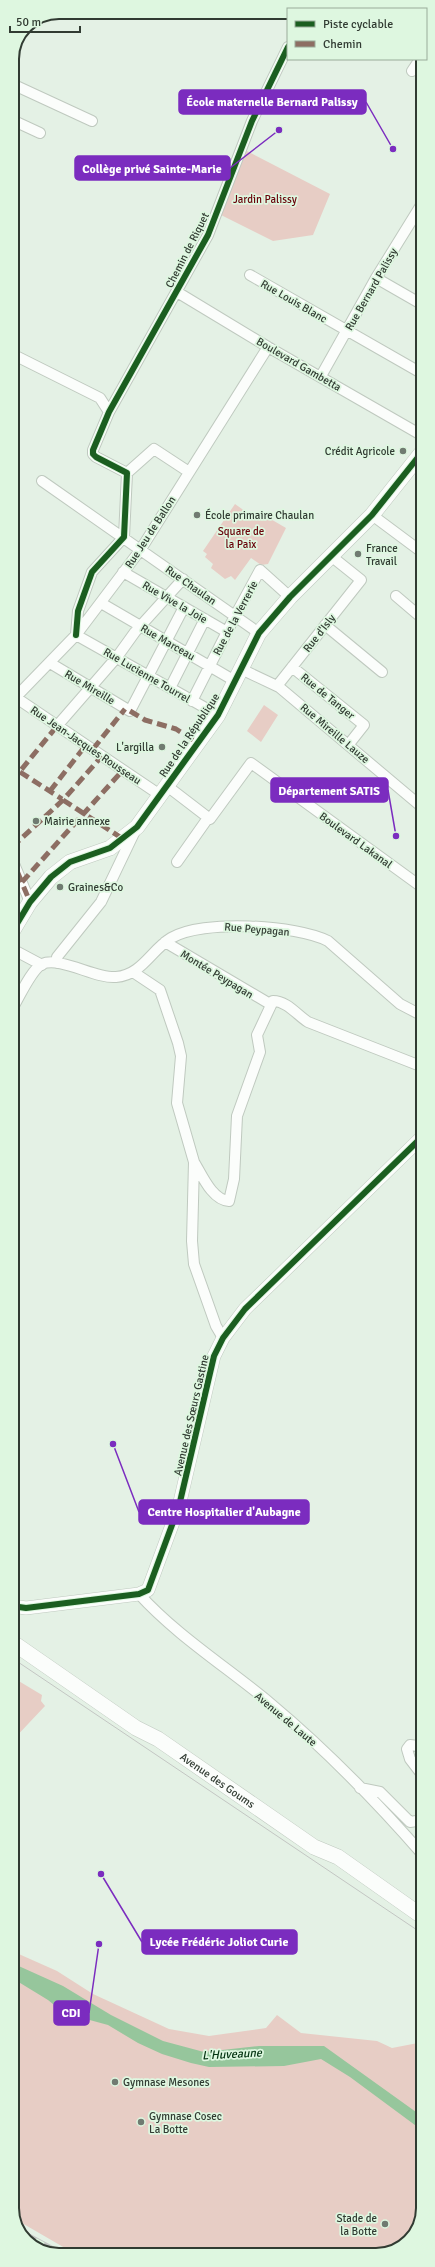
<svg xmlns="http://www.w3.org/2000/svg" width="435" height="2267" font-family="Signika,sans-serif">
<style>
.green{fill:#e7cdc5}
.water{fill:#96c69c}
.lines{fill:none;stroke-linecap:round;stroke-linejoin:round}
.minor-casing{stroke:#bfc9bf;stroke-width:12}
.tertiary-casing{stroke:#bfc9bf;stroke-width:14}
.secondary-casing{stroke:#bfc9bf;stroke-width:16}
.minor{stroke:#fbfdfb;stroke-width:10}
.tertiary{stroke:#fbfdfb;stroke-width:13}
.secondary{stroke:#fbfdfb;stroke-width:15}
.tram{stroke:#c3c6c3;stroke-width:1}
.rail-casing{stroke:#c3c6c3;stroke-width:4.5}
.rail{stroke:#def7e0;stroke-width:3;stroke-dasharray:9;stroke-linecap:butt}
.quiet{stroke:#8d6e63;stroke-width:5;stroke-dasharray:10 5;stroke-linecap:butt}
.cycleway-casing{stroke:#def7e0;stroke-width:8}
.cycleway{stroke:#1b5e20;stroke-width:6}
.poi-dot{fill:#707b71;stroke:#def7e0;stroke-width:1.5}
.labels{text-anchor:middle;stroke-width:3.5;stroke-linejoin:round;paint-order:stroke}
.park-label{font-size:11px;fill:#690209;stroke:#def7e0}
.street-label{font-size:11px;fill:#313b32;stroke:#def7e0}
.poi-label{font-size:11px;fill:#313b32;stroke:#def7e0;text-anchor:start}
.water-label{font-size:12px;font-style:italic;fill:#033310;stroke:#def7e0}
.rim{fill:none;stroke:#313b32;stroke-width:2}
.leader{fill:none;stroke:#7b2cbf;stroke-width:1.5}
.callout-dot{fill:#7b2cbf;stroke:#def7e0;stroke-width:1.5}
.callout{fill:#7b2cbf;stroke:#7b2cbf;stroke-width:1.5}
.callout-label{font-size:12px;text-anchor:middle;font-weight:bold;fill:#fff}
</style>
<rect width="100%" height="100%" fill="#e4f1e5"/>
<path class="green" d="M245,150L330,194L313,235L273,241L221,215Z
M235,504L256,519L262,514L286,528L268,564L261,565L251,558L235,580L231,576L225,579L211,568L213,564L205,557L207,554L203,551Z
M264,705L278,715L261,742L247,731Z
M12,1677L42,1695L41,1701L45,1706L12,1741Z
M12,1951L57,1971L93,1994L169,2029L209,2036L266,2028L277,2015L301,2033L377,2041L392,2048L423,2042V2209L411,2239L383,2255H77L15,2219L12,2215Z"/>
<path class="water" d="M12,1963L63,1986L111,2015L163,2041L204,2052L259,2046H324L423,2117V2131L350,2077L321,2059L284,2066L209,2067L191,2063L162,2054L138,2043L108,2025L64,2013L48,2000L12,1978Z"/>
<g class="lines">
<defs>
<path id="minor" d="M412,71L420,59
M12,84L92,121
M12,120L40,133
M250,275L423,374
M376,278L423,305
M177,292L268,347L423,436
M12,354L100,398L109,412
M321,376L376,278L423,202
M127,473L154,449L189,472
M42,481L259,633
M372,515L423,553
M123,572L227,632
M396,596L423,619
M101,603L235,681
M325,625L382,672
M76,635L78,611L92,572L124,537L127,473L96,457L93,454V450L109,412L208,235L252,121L288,47
M76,635L218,715
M50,663L130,711L184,607
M292,667L364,725L349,744
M241,669L279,687L423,808
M277,686L361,580L331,556
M170,688L205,619
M12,695L160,795
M12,701L76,635L141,549L268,347
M192,701L235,616L260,570L290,597
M57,726L117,657L135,632L183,579
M167,786L210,819L251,763L423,888
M12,859L30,902
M177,862L208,818
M165,942L270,1004
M12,949L42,965
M57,963V957L101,902L135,831
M133,972L160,990L178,1043L181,1056L177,1103L194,1162L192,1241L194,1264L216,1326L223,1338
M12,1009C19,998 31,970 42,964C60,956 96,979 116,977C142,975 151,950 171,938C202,919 297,925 328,941L400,1004L423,1016
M194,1162C202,1175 212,1200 229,1201L234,1179L237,1116L260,1052L257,1035L273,1001C287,1001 297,1015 308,1022L423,1067
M139,1594C176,1635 228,1668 270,1703C325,1749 376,1801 423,1855
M423,1749L418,1746L410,1745L407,1749L410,1759L423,1776
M360,1788L380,1792L410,1822L423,1820"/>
<path id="tertiary" d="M12,1606L26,1608L139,1594L148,1590L179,1506L214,1356L223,1338L245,1309L423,1136"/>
<g id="secondary">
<path d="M12,932L30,902L51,877L70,862L110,848L137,827L218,715L259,633L290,597L372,515L423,451"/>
<path id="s1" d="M12,1642L136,1728L158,1739L314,1847L338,1857L423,1917"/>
</g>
</defs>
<use href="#minor" class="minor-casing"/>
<use href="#tertiary" class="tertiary-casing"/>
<use href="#secondary" class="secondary-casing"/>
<use href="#minor" class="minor"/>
<use href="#tertiary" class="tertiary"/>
<use href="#secondary" class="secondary"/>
<path class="tram" d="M12,1658L423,1934"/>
<defs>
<path id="rail" d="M20,2231L65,2255
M25,2241L42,2249"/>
</defs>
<use href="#rail" class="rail-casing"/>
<use href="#rail" class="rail"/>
<path class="quiet" d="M130,711L145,720L176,729L198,743
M93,749L125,709
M20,772L62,799
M12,781L57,726
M50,791L86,745
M63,800L123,839
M12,847L63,800L102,756
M12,859L30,902
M22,882L123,770"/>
<defs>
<path id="cycleway" d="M76,635L78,611L92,572L124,537L127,473L96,457L93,454V450L109,412L208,235L252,121L288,47
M12,932L30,902L51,877L70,862L110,848L137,827L218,715L259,633L290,597L372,515L423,451
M12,1606L26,1608L139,1594L148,1590L179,1506L214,1356L223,1338L245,1309L423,1136"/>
</defs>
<use href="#cycleway" class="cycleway-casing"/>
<use href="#cycleway" class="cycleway"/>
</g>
<g class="poi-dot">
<circle cx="403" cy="451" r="4"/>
<circle cx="197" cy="515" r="4"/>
<circle cx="358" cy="554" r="4"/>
<circle cx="162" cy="747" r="4"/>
<circle cx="36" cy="821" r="4"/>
<circle cx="60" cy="887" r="4"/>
<circle cx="115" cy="2082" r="4"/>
<circle cx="141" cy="2122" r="4"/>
<circle cx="385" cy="2224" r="4"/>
</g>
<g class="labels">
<g class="park-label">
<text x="265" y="203">Jardin Palissy</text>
<text x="241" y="535">Square de<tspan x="241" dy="13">la Paix</tspan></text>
</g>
<g class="street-label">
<text transform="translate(187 250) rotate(-63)" y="4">Chemin de Riquet</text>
<text transform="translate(371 289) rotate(-60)" y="4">Rue Bernard Palissy</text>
<text transform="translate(294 301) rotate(30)" y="4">Rue Louis Blanc</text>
<text transform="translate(299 364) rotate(30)" y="4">Boulevard Gambetta</text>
<text transform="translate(150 532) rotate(-57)" y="4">Rue Jeu de Ballon</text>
<text transform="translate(191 585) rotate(35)" y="4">Rue Chaulan</text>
<text transform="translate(175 602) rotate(30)" y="4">Rue Vive la Joie</text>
<text transform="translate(235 618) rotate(-62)" y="4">Rue de la Verrerie</text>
<text transform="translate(319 633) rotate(-52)" y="4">Rue d'Isly</text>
<text transform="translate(168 642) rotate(30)" y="4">Rue Marceau</text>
<text transform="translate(147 675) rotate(30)" y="4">Rue Lucienne Tourrel</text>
<text transform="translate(90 687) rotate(31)" y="4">Rue Mireille</text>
<text transform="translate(328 696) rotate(39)" y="4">Rue de Tanger</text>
<text transform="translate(335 733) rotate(40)" y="4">Rue Mireille Lauze</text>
<text transform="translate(189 735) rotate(-56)" y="4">Rue de la République</text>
<text transform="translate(86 745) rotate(34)" y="4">Rue Jean-Jacques Rousseau</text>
<text transform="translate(356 840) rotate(36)" y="4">Boulevard Lakanal</text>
<text transform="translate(257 929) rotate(5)" y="4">Rue Peypagan</text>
<text transform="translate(217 974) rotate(31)" y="4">Montée Peypagan</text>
<text transform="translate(191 1415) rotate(-77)" y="4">Avenue des Sœurs Gastine</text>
<text transform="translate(286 1719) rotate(40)" y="4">Avenue de Laute</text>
<text dy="4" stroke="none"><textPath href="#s1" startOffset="248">Avenue des Goums</textPath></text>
</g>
<g class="poi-label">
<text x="395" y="455" text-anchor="end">Crédit Agricole</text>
<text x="205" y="519">École primaire Chaulan</text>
<text x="366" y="552">France<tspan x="366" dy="13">Travail</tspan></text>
<text x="154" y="751" text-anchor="end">L'argilla</text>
<text x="44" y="825">Mairie annexe</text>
<text x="68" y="891">Graines&amp;Co</text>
<text x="123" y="2086">Gymnase Mesones</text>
<text x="149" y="2120">Gymnase Cosec<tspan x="149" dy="13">La Botte</tspan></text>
<text x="377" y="2222" text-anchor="end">Stade de<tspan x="377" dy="13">la Botte</tspan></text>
</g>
<g class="water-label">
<text transform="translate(232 2054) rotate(-3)" y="4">L'Huveaune</text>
</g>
</g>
<path d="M0 0H435V2267H0ZM59 19H376A40 40 0 0 1 416 59V2208A40 40 0 0 1 376 2248H59A40 40 0 0 1 19 2208V59A40 40 0 0 1 59 19Z" fill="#def7e0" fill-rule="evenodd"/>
<path class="rim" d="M59 19H376A40 40 0 0 1 416 59V2208A40 40 0 0 1 376 2248H59A40 40 0 0 1 19 2208V59A40 40 0 0 1 59 19Z"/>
<path class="leader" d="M393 149L366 102M279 130L230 168M396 836L388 790M113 1444L139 1512M101 1874L142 1942M99 1944L89 2013"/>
<g class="callout-dot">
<circle cx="393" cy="149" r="4"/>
<circle cx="279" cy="130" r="4"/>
<circle cx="396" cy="836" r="4"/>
<circle cx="113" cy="1444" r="4"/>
<circle cx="101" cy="1874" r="4"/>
<circle cx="99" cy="1944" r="4"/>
</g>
<g class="callout">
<rect x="179" y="90" width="187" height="24" rx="4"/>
<rect x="75" y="156" width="155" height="24" rx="4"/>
<rect x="271" y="778" width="117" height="24" rx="4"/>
<rect x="139" y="1500" width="170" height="24" rx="4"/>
<rect x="142" y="1930" width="155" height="24" rx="4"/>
<rect x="54" y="2001" width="35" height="24" rx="4"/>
</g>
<g class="callout-label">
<text x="272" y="106">École maternelle Bernard Palissy</text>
<text x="152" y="173">Collège privé Sainte-Marie</text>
<text x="329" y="795">Département SATIS</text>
<text x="224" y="1516">Centre Hospitalier d'Aubagne</text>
<text x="219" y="1946">Lycée Frédéric Joliot Curie</text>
<text x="71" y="2017">CDI</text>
</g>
<rect x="287" y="8" width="140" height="52" fill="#def7e0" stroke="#99ac9a"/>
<rect x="295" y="21" width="20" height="6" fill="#1b5e20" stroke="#99ac9a"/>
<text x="323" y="28" font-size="12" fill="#313b32">Piste cyclable</text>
<rect x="295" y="41" width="20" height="6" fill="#8d6e63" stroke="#99ac9a"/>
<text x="323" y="48" font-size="12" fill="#313b32">Chemin</text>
<path d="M10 26v6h70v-6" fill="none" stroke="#313b32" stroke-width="2"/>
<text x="16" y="26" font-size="12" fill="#313b32" stroke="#def7e0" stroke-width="3" paint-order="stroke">50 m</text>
</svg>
